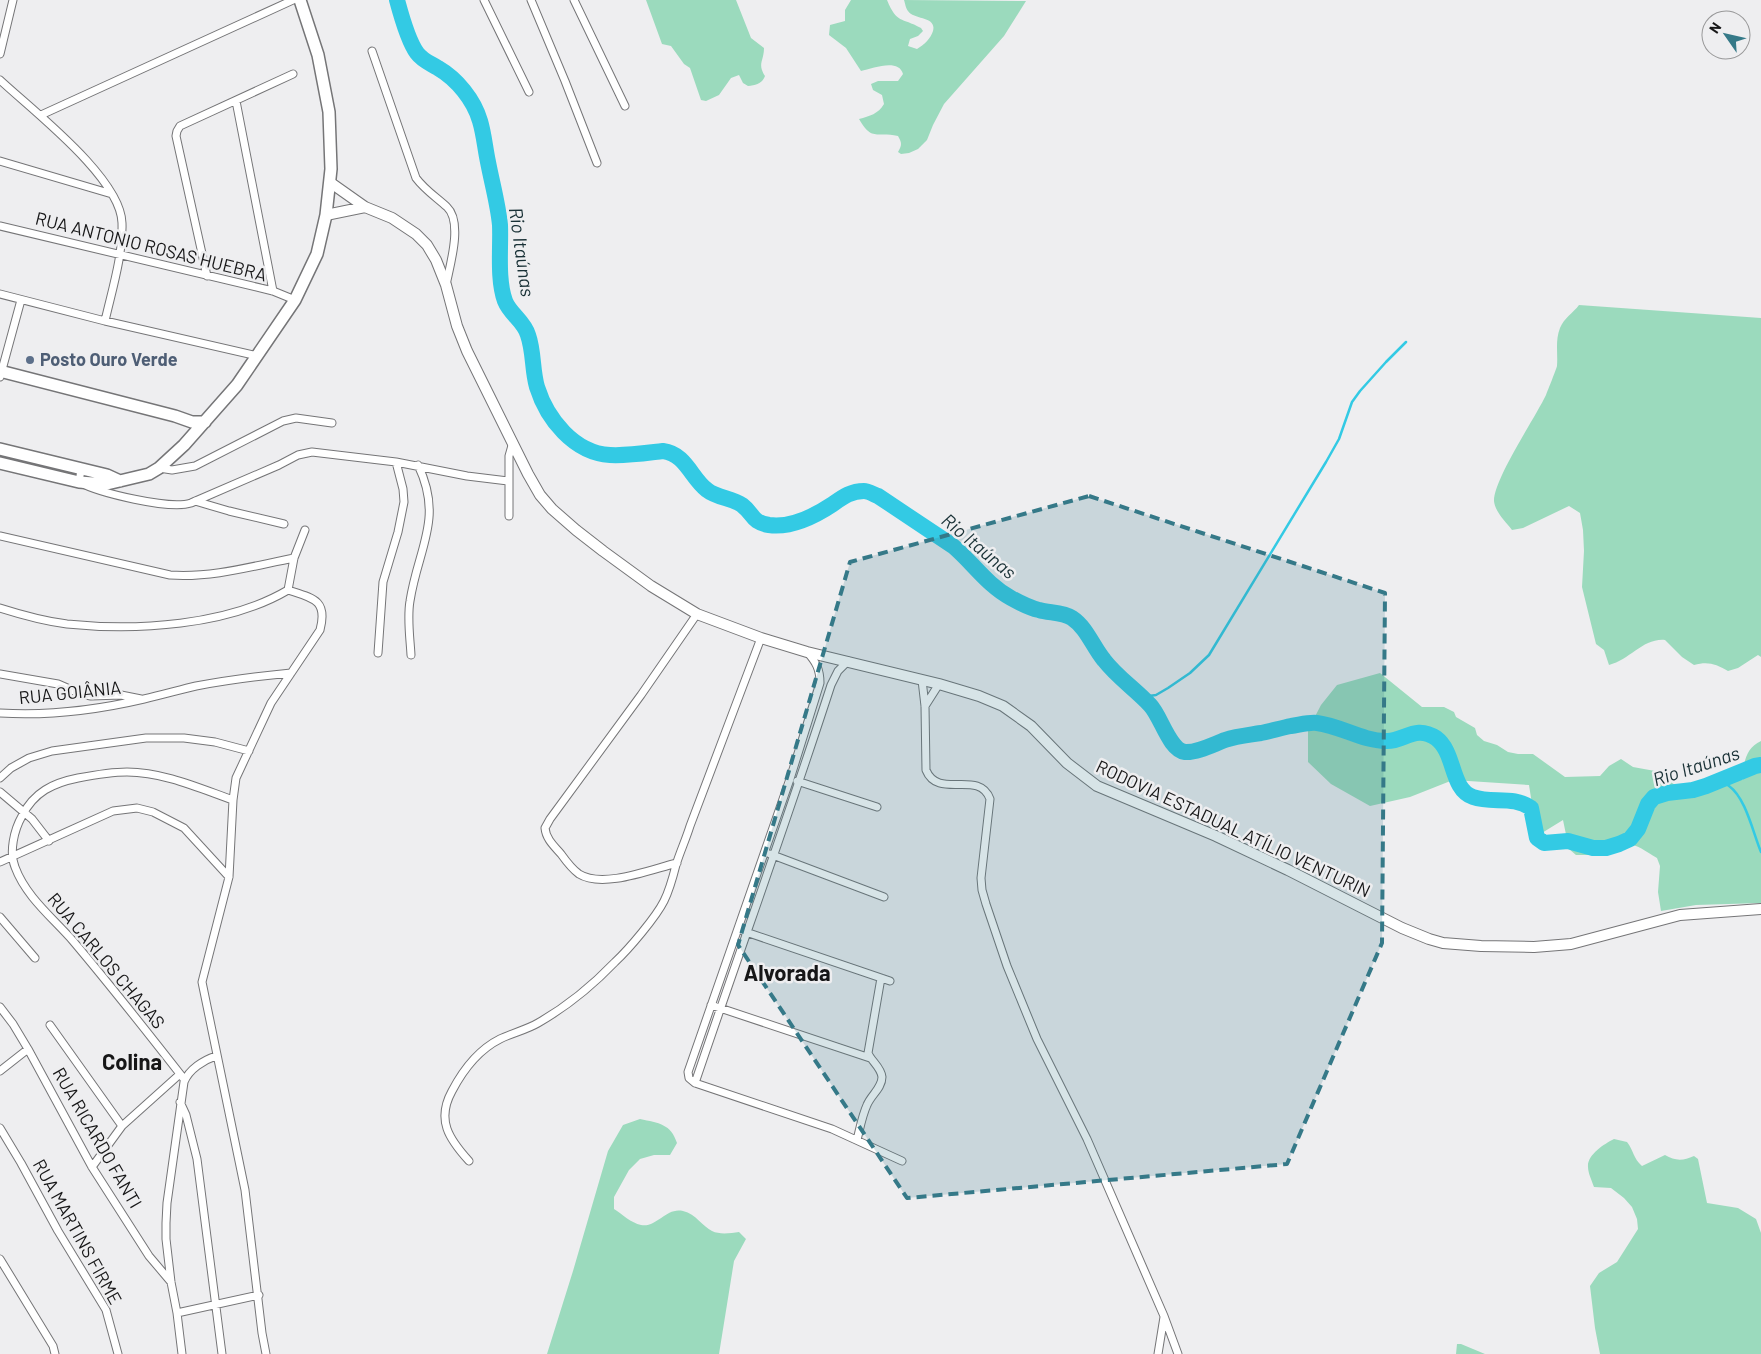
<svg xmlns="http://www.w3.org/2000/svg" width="1761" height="1354" font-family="Barlow,sans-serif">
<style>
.green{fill:#9bdabd}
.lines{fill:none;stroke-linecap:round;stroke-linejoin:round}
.stream{stroke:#33cae4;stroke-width:2.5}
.river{stroke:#33cae4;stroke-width:16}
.minor-casing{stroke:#757577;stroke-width:9}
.secondary-casing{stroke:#757577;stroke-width:12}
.primary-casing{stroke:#757577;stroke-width:14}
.minor{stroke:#fff;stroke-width:7}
.secondary{stroke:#fff;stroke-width:10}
.primary{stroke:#fff;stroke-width:11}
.marked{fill:#357988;fill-opacity:0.2;stroke:#357988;stroke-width:4;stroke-dasharray:10 6;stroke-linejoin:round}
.service-dot{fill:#5c6f8a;stroke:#eeeef0;stroke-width:2}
.labels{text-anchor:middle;stroke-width:5;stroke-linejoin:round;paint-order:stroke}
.street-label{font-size:18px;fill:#161617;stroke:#eeeef0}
.service-label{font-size:18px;font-weight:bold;fill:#4e5e75;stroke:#eeeef0;text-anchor:start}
.water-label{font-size:19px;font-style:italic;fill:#193136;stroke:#eeeef0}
.district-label{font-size:22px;font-weight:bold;fill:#161617;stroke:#eeeef0}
</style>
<rect width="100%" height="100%" fill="#eeeef0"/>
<path class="green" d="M646,0H736L751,38L764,48C764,61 757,64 765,76C762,84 756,85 748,86L743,83L739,75L731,78L719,95L706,101L701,100L690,68L684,64L671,46L662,44Z
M851,0H887C897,24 901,17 921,28L923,31L918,36L910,39L908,46L917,49C924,45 931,38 933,31C937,16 914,20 908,11C906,9 905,3 904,0L1026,1L1004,36L944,104L933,125L927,140L918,149L909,153L901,154L898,152C902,145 902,143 898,136C877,131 872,142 859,119C870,116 878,114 884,104L882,95L873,90L871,84L878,81H898L903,74C899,58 873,68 861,71L846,48L829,35L830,25L845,21V10Z
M1579,305L1761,318V657L1758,655L1738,668L1728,671C1716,664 1708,661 1694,665L1682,657L1665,640C1643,638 1630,660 1609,665L1604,650L1596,644L1582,587L1584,551L1583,530L1580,513L1569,506L1523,528L1512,530C1506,522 1495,512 1494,501C1494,479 1535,418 1546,395C1548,390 1556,370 1557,366C1558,353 1555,341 1560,328C1564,318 1573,313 1579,305Z
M1380,673L1422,707H1444L1454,712L1456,717L1475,728L1477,735L1484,741L1497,745L1508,752L1518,754H1533L1565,777L1600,776L1609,766L1621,759L1633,767L1655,771L1685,792C1702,786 1725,777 1743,780C1743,765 1745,748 1761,741V903L1696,905L1661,911L1658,892L1660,866L1657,858C1638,847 1627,835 1609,855H1576L1569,849L1563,820L1537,836L1529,785L1453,780L1410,797L1370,806L1331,784L1308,762V730L1321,705L1337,685Z
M640,1119C659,1123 671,1124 677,1143L670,1155H654L640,1159L629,1170L614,1197V1209C622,1214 631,1223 641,1225C657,1228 666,1207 683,1211C696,1214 703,1227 712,1231C720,1235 731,1233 739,1232L746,1239L734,1261L719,1354H547L573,1271L608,1151L623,1125Z
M1614,1139L1627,1142C1634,1151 1633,1158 1642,1166L1665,1155C1675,1161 1683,1161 1694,1156L1698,1159L1707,1203L1738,1208L1756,1219L1761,1233V1354H1600L1595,1328L1590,1286L1599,1273L1617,1262L1638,1229L1637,1219L1632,1207L1624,1198L1611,1188L1594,1187C1592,1181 1588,1173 1588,1167C1587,1155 1604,1144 1614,1139Z
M1457,1344H1461L1485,1354H1456Z"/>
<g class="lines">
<path class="stream" d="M1142,697L1156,695L1168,688L1190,673L1209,655L1326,462L1339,439L1352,402L1360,391L1386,362L1406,342
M1718,781C1721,782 1726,783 1729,786C1746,798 1753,833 1761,852"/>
<path class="river" d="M397,0C401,15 408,41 417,53C423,61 430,63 438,68C457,79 474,100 480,121C484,134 485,148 488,162C492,183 498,204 500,225C501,248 497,279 505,301C510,314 524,321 528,335C534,352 532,370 537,387C547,419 574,453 610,455C627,456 646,453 663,451C686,454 691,478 707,490C717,498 732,498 742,505C754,514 751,522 769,525C791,528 815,516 833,504C843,497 851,491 864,491C868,491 873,494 878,496L953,546C973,563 987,585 1011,598C1020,603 1030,608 1039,610C1049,613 1063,612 1072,618C1087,628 1093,647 1104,660C1117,677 1135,689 1150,705C1161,716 1169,750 1185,752C1197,753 1214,744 1225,740C1237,736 1249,735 1261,733C1271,731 1281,728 1291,726C1299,725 1309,722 1317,723C1341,726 1362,741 1386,741C1404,742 1415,724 1436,738C1456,753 1450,789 1473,797C1492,804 1513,795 1531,808L1537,838L1544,843L1568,841L1593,848H1606L1619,844L1630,839L1638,829L1648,804L1654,797L1667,793L1693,790L1706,786L1755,766L1761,765"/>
<defs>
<path id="minor" d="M484,0L529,92
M531,0L565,81L597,163
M574,0L625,106
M372,51L416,178C425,190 436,197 447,207C463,222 450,265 446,285
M0,54L13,0
M0,80C32,110 121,178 122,223C123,256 112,290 105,321
M236,101L273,291
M41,115L293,0
M0,161L112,194
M0,226L273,291L295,300
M207,276L176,136L177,131L180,126L293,74
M0,294L105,321L258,356
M0,377L21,300
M159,468L172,470L195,466L283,421L296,418L332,423
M81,470L79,482C99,493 170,510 191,503L279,465L298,455L312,452L396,462L467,476L508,481
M195,501L229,511L284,524
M509,516V456L513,442
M0,536L170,575C212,578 253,566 294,558
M288,590L294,558L305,530
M0,608C22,615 44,621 67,624C136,631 227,626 288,590
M807,652C816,662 820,669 820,683L790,779L688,1072L689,1078L695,1083C740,950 788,818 831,685L838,671L848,661
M378,653L383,582L398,532L404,502L403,489L396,462
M411,655C410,637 407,618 410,601C418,548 444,519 418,465
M0,674L58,684L81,694L91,696L121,695L141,699
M922,680L925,706L926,770C938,800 979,769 990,799L981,878L982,890L986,904L1007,966L1037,1039L1087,1139L1164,1316L1178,1354
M925,706L939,684
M0,713C48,716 97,710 144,699C162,695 179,690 196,686C228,680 259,676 291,673
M0,778L11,768L29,758L52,751L146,738H184L215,742L249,751
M797,781L877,807
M0,792L32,819L49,841
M770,854L884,897
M0,862L113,811L137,808L153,812L184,828L229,877
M677,863C652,869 603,889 579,874C572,869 566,861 561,854C554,846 546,839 545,828L550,819L641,695L697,614
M0,917L35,958
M743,931L890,981
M711,1005L870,1058
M0,1007L13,1024L28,1049L92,1167L149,1256L171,1282
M50,1025L122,1126
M0,1071L28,1049
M184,1079C148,1033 111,986 73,941C53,918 26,897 15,867C9,852 14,830 22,816C34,792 53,783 78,778C94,775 111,772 127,772C163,772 199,788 233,800
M695,1083L832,1129L902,1161
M180,1102L186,1115L197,1159L222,1354
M0,1128L21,1163L58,1231L106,1310L118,1354
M857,1140C860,1128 862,1116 867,1105C871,1095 882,1088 882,1077C881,1067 871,1061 868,1053L881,978
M469,1161C449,1139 436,1120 452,1091C463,1070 478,1050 500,1039C512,1033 526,1030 538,1023C566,1007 592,986 615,962C629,949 656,917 664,901C670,889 673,877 676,865C680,852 686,839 690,826C714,763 737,701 761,638
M92,1167L122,1126L180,1074
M0,1259L53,1346L55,1354
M177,1313L259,1295
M182,1354L177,1313L171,1282L166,1239V1223L167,1203L184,1082C189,1069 204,1060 216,1056
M266,1354L262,1333L245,1190L202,982L229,877L233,800L236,778L271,703L320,630C328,600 313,598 288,590
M1158,1354L1164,1317"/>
<path id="secondary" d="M331,183L365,207L392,218L416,234L427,245L436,260L446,285L457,326L467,351L528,474L540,495L552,509L576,530L603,551L651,586L697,614L761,638L807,652L939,684L979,696L1003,706L1031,726L1067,763L1097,786L1216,836L1288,870L1402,928L1429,939L1443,943L1481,946L1534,947L1571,944L1680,915L1761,909
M326,215L365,207"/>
<path id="primary" d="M0,371L175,416L192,422H205
M0,449L107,475L120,481
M0,463L79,482L107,484L149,474L159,468L184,445L237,385L295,300L317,254L326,215L331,169L329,112L318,55L300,0"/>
</defs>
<use href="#minor" class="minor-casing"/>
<use href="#secondary" class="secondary-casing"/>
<use href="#primary" class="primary-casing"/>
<use href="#minor" class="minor"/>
<use href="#secondary" class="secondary"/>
<use href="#primary" class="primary"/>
</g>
<path class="marked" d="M1089,496L1385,593L1382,943L1287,1164L907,1198L738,945L850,562Z"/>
<circle class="service-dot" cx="30" cy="360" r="5"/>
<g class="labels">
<g class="street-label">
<text transform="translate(151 247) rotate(14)" y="6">RUA ANTONIO ROSAS HUEBRA</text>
<text transform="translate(70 693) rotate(-6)" y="6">RUA GOIÂNIA</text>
<text transform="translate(1233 829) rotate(25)" y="6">RODOVIA ESTADUAL ATÍLIO VENTURIN</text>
<text transform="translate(106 961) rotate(50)" y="6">RUA CARLOS CHAGAS</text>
<text transform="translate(97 1138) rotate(60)" y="6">RUA RICARDO FANTI</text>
<text transform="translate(77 1232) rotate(61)" y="6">RUA MARTINS FIRME</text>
</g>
<g class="service-label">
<text x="40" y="366">Posto Ouro Verde</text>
</g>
<g class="water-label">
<text transform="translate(522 252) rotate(82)" y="7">Rio Itaúnas</text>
<text transform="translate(979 546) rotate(40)" y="7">Rio Itaúnas</text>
<text transform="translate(1696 766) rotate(-18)" y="7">Rio Itaúnas</text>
</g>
<g class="district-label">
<text x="787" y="981">Alvorada</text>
<text x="132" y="1070">Colina</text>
</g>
</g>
<g transform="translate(1726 35) rotate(304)"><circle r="24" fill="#eeeef0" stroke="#989899"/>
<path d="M0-4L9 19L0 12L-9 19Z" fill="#357988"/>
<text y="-8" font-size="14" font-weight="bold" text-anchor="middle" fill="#161617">N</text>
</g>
</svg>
